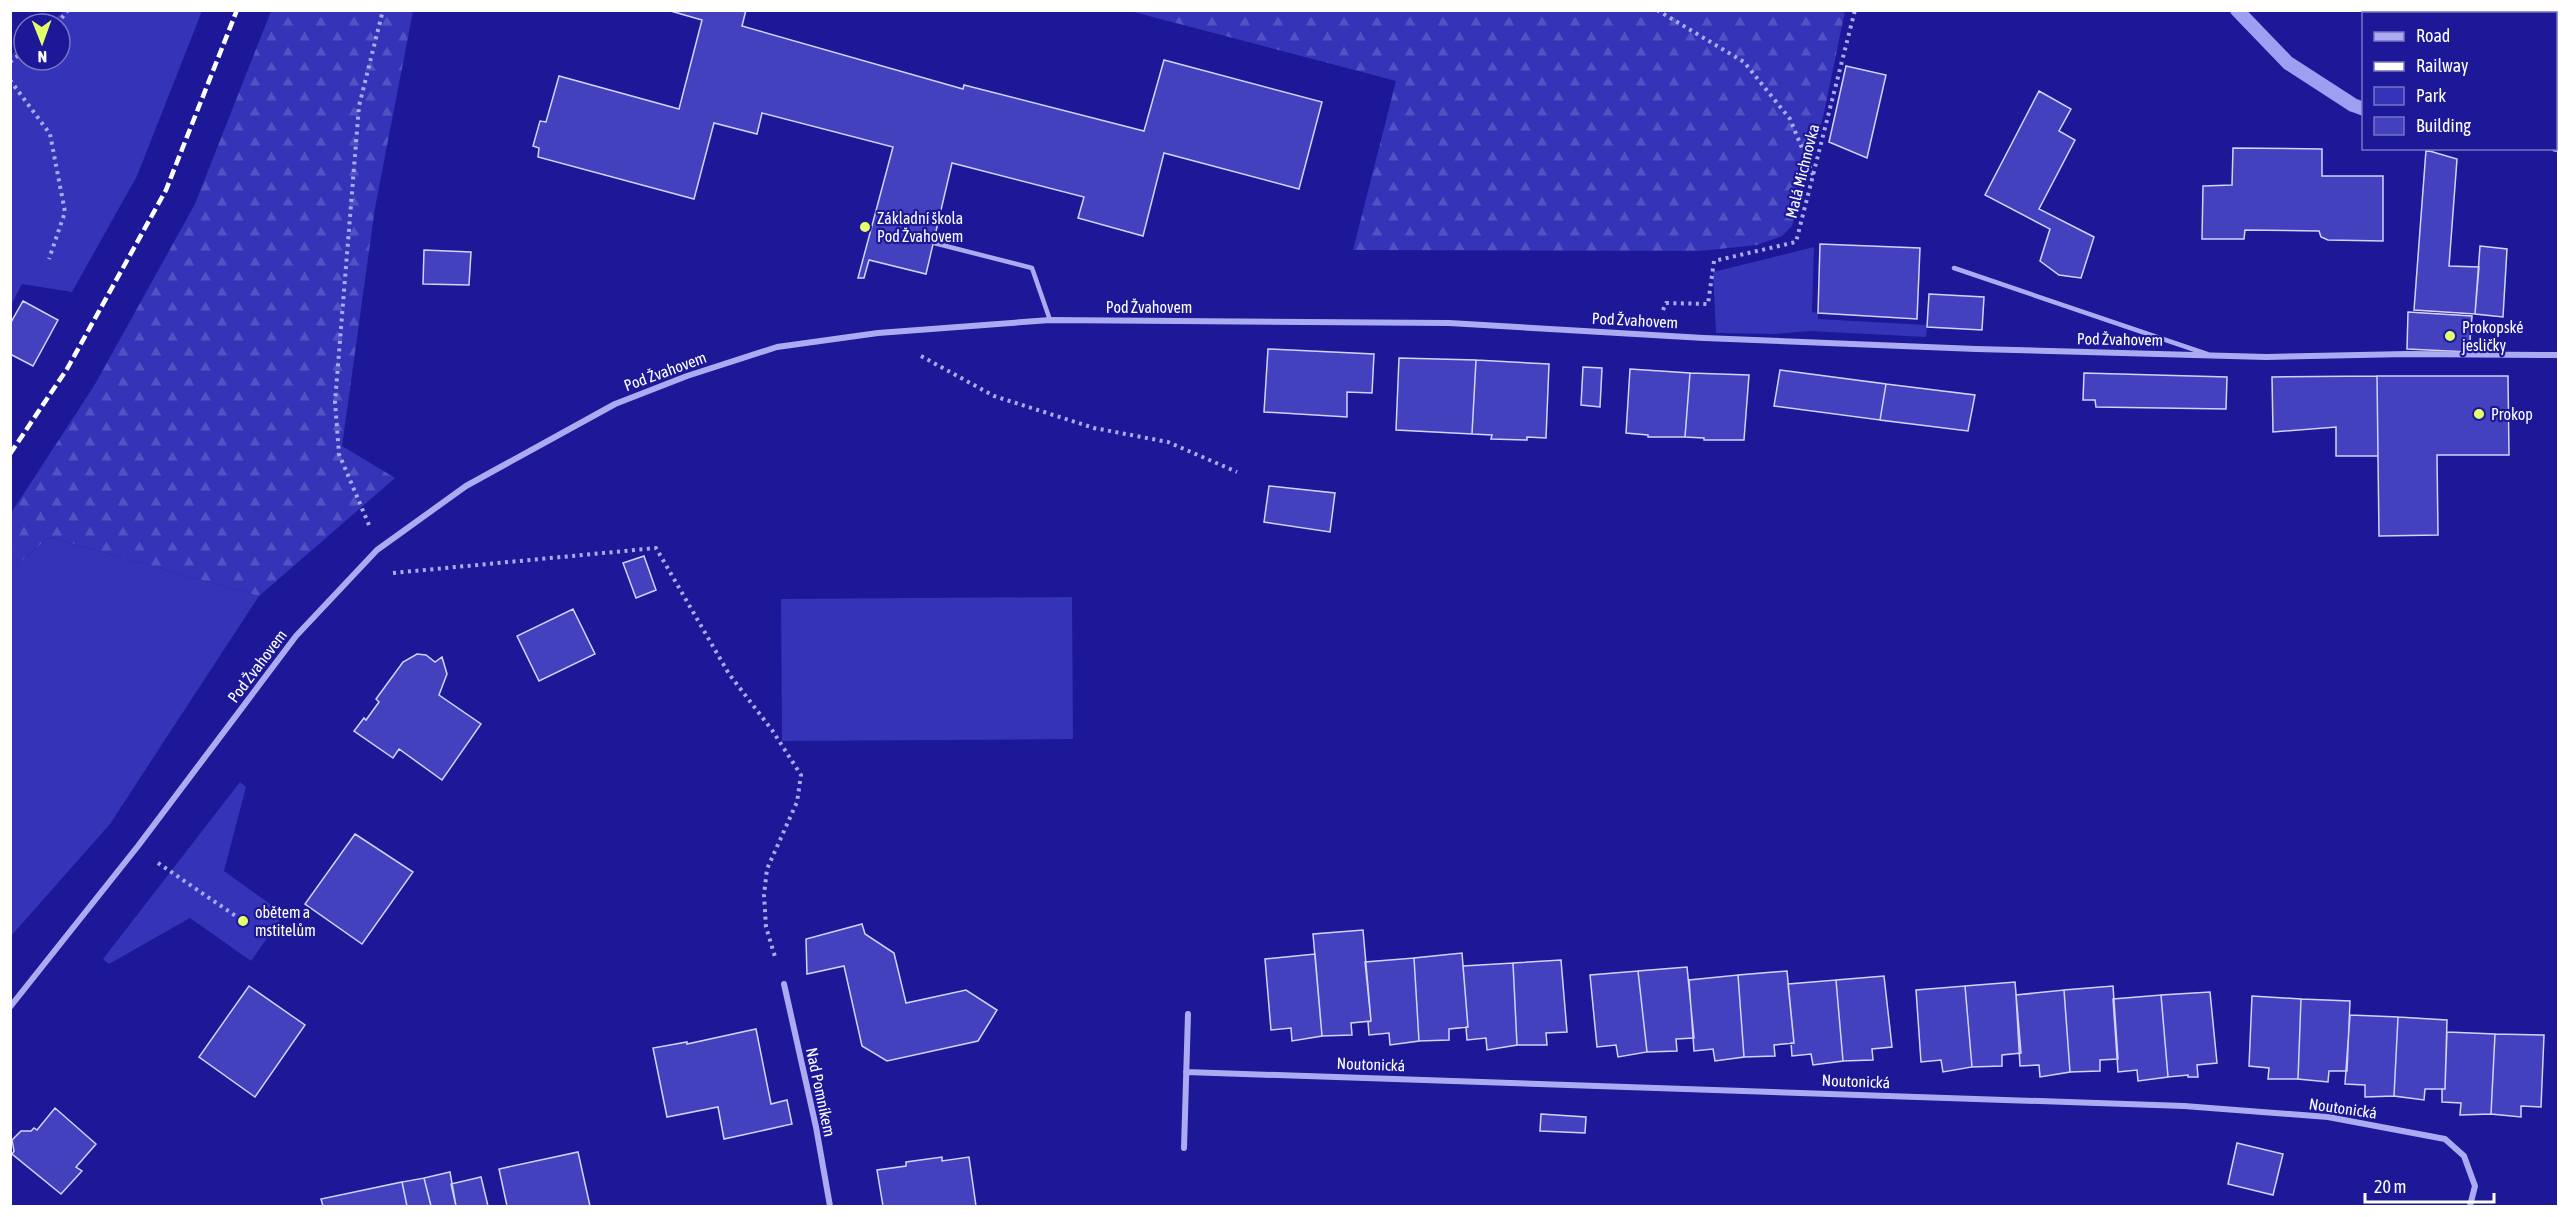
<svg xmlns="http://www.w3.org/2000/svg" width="2569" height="1217" font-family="'Asap Condensed',sans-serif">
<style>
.green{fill:#3533b8}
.forest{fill:url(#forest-firs)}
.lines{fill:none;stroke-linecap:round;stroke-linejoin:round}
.stream{stroke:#9e9ef3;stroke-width:14}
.building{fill:#4441be;stroke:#d3d3fc;stroke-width:1.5}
.path{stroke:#acabf1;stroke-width:4;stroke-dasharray:3 4.5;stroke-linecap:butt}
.service{stroke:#acabf1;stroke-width:4.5}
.minor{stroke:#acabf1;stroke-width:6}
.rail{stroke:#fff;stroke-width:4.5;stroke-dasharray:10 4.5;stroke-linecap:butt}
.poi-dot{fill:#e5ff6b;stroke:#1c1897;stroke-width:2}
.labels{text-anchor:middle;stroke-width:4.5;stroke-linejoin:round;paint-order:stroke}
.street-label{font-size:16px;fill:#fff;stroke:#1c1897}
.poi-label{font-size:16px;fill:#fff;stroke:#1c1897;text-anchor:start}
</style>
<defs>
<pattern id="forest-firs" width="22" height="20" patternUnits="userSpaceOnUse" patternTransform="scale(1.5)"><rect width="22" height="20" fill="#3533b8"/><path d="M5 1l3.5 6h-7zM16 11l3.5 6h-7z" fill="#5352c3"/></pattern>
</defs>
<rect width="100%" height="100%" fill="#1c1897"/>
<path class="green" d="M64,11H202L137,176L72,292L22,284L11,305V55L24,44V60H60V24H48Z
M1814,247L1812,312L1818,313V319L1927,325L1926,337L1810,331L1775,334L1716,333L1713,272Z
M49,537L259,596L110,824L11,936V570Z
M1072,597L1073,739L782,741L781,599Z
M240,782L246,787L224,871L284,914L251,961L190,918L109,964L103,959Z"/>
<path class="forest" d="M271,11H413L375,208L342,446L395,478L259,596L49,537L11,570V513L94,386L195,204Z
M1130,11H1845L1824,113L1792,226L1782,236L1757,245L1699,251L1353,250L1396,81Z"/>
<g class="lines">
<path class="stream" d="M2237,10L2288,63L2353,105L2364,109
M2556,145H2558"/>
</g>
<path class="building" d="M667,10H746L742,26L963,89L964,85L1144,131L1164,60L1322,102L1299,189L1164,153L1143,236L1078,218L1084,197L952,163L926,274L869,260L864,278H858L893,147L762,113L757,134L714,123L694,199L538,157L539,148L533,146L540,121L546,122L559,76L679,109L702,20Z
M1846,66L1886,75L1867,158L1829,142Z
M2039,91L2071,109L2059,131L2075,140L2039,209L2094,237L2081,278L2059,275L2040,261L2050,229L1985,195Z
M2233,148L2322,149V176H2383V241L2328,240L2321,237L2319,231L2245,230L2244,239H2202L2203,186L2232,185Z
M2426,150L2457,159L2449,266L2479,267L2475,314L2414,310Z
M1820,244L1920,248L1917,319L1818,313Z
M2480,246L2507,249L2503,317L2475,314Z
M424,250L471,252L469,285L423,284Z
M1929,294L1984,297L1982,330L1927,327Z
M23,301L58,320L33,366L10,354V324Z
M2408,312L2472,316L2469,352L2407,349Z
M1268,349L1374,354L1372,393L1347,392V417L1264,412Z
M1399,358L1476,360L1472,434L1396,430Z
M1476,360L1549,364L1546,438L1527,437V440L1491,439L1492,435L1472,434Z
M1583,367L1602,368L1600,407L1581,405Z
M1630,369L1690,373L1685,437H1648V435L1626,433Z
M1780,370L1886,384L1880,420L1774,406Z
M1690,373L1749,375L1744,440H1704V438L1685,437Z
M2084,373L2227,377L2226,409L2096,407L2095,400H2083Z
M2377,376H2508L2509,455H2437L2438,535L2379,536Z
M2377,376L2378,456H2336V427L2273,432L2272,377Z
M1886,384L1975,395L1968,431L1880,420Z
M1269,486L1335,493L1330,532L1264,522Z
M644,556L656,590L636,598L623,563Z
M573,609L595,654L539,681L517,636Z
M417,654L426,655L435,662L442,657L447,674L439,695L481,724L442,780L399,749L393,758L354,731L364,718L366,720L379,702L376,699L403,662Z
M355,834L413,872L362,944L305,904Z
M862,924L865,934L894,953L906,1003L966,990L997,1010L978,1041L887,1061L862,1046L844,966L807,974L806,939Z
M1363,930L1371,1021L1351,1023L1352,1035L1322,1036L1313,934Z
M1462,953L1468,1027L1449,1029V1040L1419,1041L1414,958Z
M1315,954L1322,1036L1292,1041L1291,1028L1271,1030L1265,959Z
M1414,958L1419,1041L1390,1045L1389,1033L1369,1035L1368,1022L1371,1021L1365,962Z
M1561,960L1567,1032L1546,1033L1547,1045H1517L1513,963Z
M1513,963L1517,1045L1487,1050L1486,1038L1467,1040L1466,1027H1468L1463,966Z
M1687,967L1694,1038L1676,1039L1677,1051L1647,1052L1638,971Z
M1638,971L1647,1052L1618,1057L1616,1045L1597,1047L1590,975Z
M1787,971L1794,1043L1774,1045L1775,1056L1744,1057L1738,975Z
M1738,975L1744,1057L1715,1061L1713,1049L1694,1051L1689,980Z
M1884,976L1892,1047L1872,1049L1873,1060L1843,1061L1836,980Z
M1836,980L1843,1061L1813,1065L1811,1054L1792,1056L1791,1043H1794L1788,984Z
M2015,982L2021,1053L2002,1055V1066L1972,1067L1965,986Z
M249,986L305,1025L255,1097L199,1057Z
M1965,986L1972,1067L1943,1072L1941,1060L1921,1062L1916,990Z
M2113,986L2118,1059L2100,1060V1071L2070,1072L2064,990Z
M2064,990L2070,1072L2040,1077L2039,1065L2020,1066L2016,995Z
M2210,992L2217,1063L2197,1065L2198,1077H2188V1075L2168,1077L2161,995Z
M2161,995L2168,1077L2138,1081L2137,1070L2118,1072L2113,999Z
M2252,996L2301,999L2298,1079H2268L2269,1068L2249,1066Z
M2301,999L2350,1001L2347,1071H2329L2328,1082L2298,1079Z
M2350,1015L2398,1017L2394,1096L2365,1097V1085L2345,1084Z
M2398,1017L2447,1020L2445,1089H2425L2424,1100L2394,1096Z
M756,1029L771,1104L787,1100L792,1124L724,1139L718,1107L667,1117L653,1048L687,1042V1044Z
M2447,1032L2495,1034L2491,1114L2460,1115L2461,1103L2442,1102V1089H2445Z
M2495,1034L2544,1035L2541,1107L2521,1106V1117L2491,1114Z
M55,1108L96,1144L76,1167L82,1171L61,1194L12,1154L14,1151L12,1140L21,1131H31L34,1128L37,1130Z
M1541,1114L1586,1117L1585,1133L1540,1131Z
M2237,1143L2283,1154L2273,1195L2228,1184Z
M578,1152L590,1206H507L499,1169Z
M942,1157V1161L969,1157L976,1206H883L877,1170L906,1166V1162Z
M450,1172L456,1206H431L424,1178Z
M481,1177L488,1206H456L451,1184Z
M424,1178L431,1206H407L402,1182Z
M402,1182L407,1206H323L321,1199Z"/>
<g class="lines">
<path class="path" d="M1657,10L1744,62L1790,119L1813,175
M57,24L68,10
M10,62L24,51
M10,80L50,134L65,212L49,259
M1663,310L1666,303L1708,304L1714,261L1796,242L1855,10
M921,356L994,396L1094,428L1168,442L1237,472
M369,525L339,454L335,402L359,106L383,10
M393,573L656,548L729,674L772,730L801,775L797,802L767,869L764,895L766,927L776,960
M158,863L243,921"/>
<path class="service" d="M934,243L1032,268L1050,320
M1954,268L2207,354"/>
<path class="minor" d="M784,984L816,1127L830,1206
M10,1007L138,846L296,636L377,550L466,486L615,404L687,376L777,347L878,333L1050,320L1449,323L1704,338L1976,349L2266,357L2407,354L2558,355
M1186,1072L2184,1106L2328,1117L2445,1139L2464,1156L2475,1186L2470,1206
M1184,1148L1188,1014"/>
<path class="rail" d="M10,454L67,369L166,190L237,10"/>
</g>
<g class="poi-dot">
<circle cx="865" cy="227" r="6"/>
<circle cx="2450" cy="336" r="6"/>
<circle cx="2479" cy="414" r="6"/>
<circle cx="243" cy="921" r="6"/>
</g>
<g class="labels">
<g class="street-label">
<text transform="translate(1802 171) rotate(-76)" y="6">Malá Michnovka</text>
<text x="1149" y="313">Pod Žvahovem</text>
<text transform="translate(1635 320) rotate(3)" y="6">Pod Žvahovem</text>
<text transform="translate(2120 339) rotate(1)" y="6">Pod Žvahovem</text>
<text transform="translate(665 371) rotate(-20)" y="6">Pod Žvahovem</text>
<text transform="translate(257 666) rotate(-53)" y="6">Pod Žvahovem</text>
<text transform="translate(1371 1064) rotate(2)" y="6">Noutonická</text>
<text transform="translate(1856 1081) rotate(2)" y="6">Noutonická</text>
<text transform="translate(821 1092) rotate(78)" y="6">Nad Pomníkem</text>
<text transform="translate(2343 1108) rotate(8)" y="6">Noutonická</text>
</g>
<g class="poi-label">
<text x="877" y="224">Základní škola<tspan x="877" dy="18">Pod Žvahovem</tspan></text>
<text x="2462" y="333">Prokopské<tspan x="2462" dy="18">jesličky</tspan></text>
<text x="2491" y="420">Prokop</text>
<text x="255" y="918">obětem a<tspan x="255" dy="18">mstitelům</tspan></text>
</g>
</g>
<rect width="2569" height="1217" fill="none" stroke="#ffffff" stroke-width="24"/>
<rect x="2362" y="12" width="195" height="138" fill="#1c1897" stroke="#7774c1" stroke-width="1.5"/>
<rect x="2374" y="32" width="30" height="9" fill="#acabf1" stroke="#7774c1" stroke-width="1.5"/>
<text x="2416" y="42" font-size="18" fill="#ffffff">Road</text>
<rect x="2374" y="62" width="30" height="9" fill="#ffffff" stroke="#7774c1" stroke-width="1.5"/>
<text x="2416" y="72" font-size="18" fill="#ffffff">Railway</text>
<rect x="2374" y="87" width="30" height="18" fill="#3533b8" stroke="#7774c1" stroke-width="1.5"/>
<text x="2416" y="102" font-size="18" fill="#ffffff">Park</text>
<rect x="2374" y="117" width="30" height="18" fill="#4441be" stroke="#7774c1" stroke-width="1.5"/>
<text x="2416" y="132" font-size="18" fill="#ffffff">Building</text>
<g transform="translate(42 42) rotate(179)"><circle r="28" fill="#1c1897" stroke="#7774c1" stroke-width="1.5"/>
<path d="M0-4.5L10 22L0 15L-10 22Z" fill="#e5ff6b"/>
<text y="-9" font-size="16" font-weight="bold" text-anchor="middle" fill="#ffffff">N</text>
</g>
<path d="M2365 1193v9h129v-9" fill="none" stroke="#ffffff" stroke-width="3"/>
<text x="2374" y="1193" font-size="18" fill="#ffffff" stroke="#1c1897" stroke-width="4.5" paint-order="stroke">20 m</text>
</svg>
